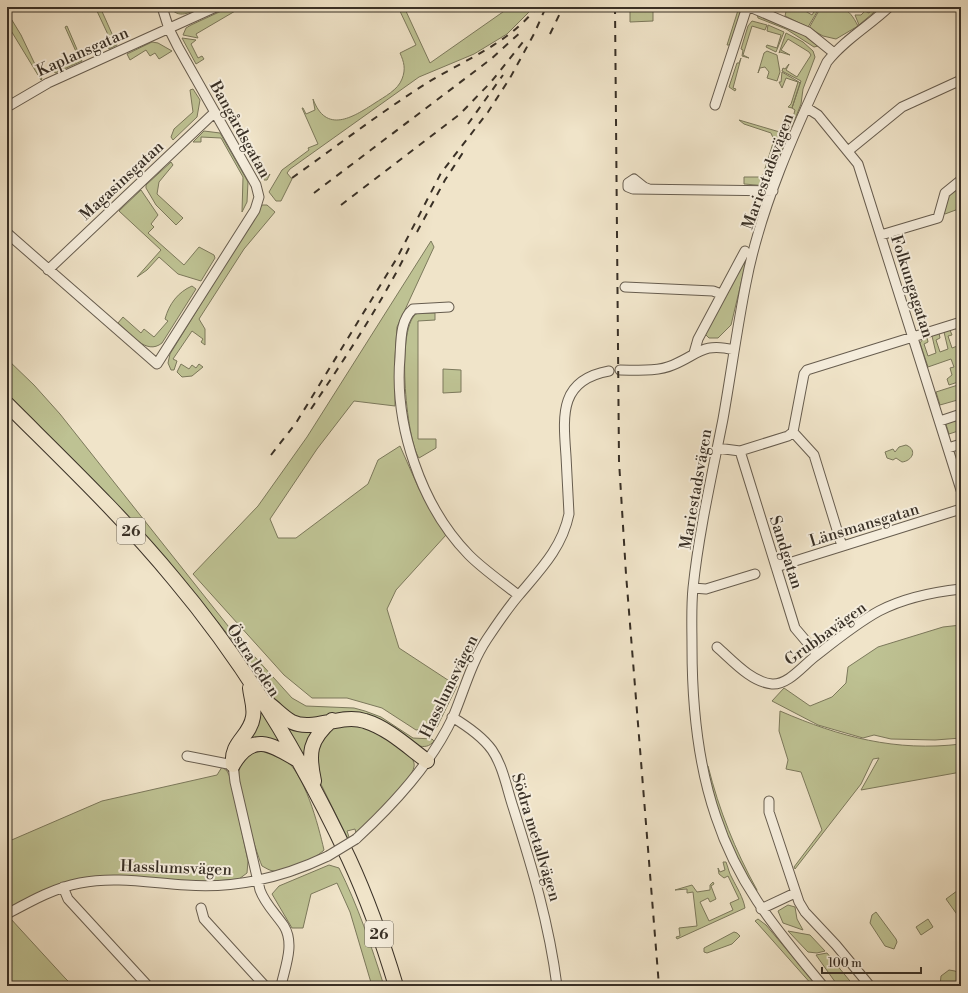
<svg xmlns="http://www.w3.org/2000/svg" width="968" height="993" font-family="'Libre Bodoni',serif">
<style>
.green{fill:#bec293;stroke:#7c795c}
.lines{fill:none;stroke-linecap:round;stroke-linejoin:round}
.minor-casing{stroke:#675d4f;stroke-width:11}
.highway-casing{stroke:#393026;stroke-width:16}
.minor{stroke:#f5eddc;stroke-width:9}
.highway{stroke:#f0e4c9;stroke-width:14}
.rail{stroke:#393026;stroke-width:2;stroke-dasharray:7 7;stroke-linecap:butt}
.minor-bridge-casing{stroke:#675d4f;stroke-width:11;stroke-linecap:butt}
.minor-bridge{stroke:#f5eddc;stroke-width:9}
.labels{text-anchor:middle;stroke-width:4;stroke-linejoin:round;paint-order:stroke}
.shield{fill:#f5eddc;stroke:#71695d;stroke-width:1}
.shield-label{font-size:15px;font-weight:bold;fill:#393026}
.street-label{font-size:16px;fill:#393026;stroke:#f5eddc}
</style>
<rect width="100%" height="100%" fill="#f0e4c9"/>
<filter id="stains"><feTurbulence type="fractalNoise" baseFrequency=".005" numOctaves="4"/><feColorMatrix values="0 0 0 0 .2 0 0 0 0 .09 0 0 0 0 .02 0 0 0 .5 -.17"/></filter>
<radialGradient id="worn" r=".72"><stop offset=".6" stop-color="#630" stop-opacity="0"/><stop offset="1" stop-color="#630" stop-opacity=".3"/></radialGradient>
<path class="green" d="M100,7L117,45L109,49L106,43L111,41L96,9Z
M170,7H202C191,12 178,20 170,7Z
M230,7H242L196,34L198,38L183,35L186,28L191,25Z
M398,7H404L430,63L510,7H534L507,34L474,54L419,77L290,169L287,173L292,179L281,201H276L269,192L282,170L309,150L308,148L318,144L302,108H303L306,114L315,110L313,99C326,134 352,118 375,103C384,97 398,90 402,79C406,69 404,62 400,53L416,45Z
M630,7H653V21L630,22Z
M739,7H742L731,45H727Z
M787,7L802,9L812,15L817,7H820L808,27L785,16Z
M821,7C842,7 848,6 858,26L836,39L823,36L809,28Z
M873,7H880L859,25L855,15H861L865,11L869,13Z
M7,12L21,35L42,79L41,80L10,29L7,31Z
M757,14L801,33L818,46L814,47L786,29L758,18Z
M752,21L767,25L765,30L752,26L743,55L749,58L742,56L743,50L741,49L748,26Z
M768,25L784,32L776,52L766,47L767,45L777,48L781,35L767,31Z
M67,26L82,61L55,73L53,67L78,56L65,27Z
M786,33L803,42L813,51L815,57L803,89L801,104L768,186L744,184V177H760L763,175L774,140L771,133L744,124L739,120L783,133L787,120L792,121L795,110L792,108L801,81L782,71L783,68L785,69L789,64L786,70L797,77L811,55L809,52L788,39L781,50L790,55L780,52L779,53Z
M182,38L196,40L191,44L198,58L202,56L204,59L196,64Z
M152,42L158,43L172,51L159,59L155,53L150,56L146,50L130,60L127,54Z
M767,51L777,55L780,72L777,81L767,78L769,72L765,67L760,68L758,73L764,53Z
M741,58L733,88L736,89L735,91L729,87L737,63H739Z
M782,72L799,82L800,83L792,108L788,107L791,104L798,82L786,78L782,88L779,82H781Z
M193,89L200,100L197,117L173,140L171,137L174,129L193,112L190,90Z
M204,131L220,133L248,182L247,202L242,212L243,177L221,138L201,137V142H193Z
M242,135H247L245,142L264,176L267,177L270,174L267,180H264L242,143L239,138Z
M171,162L173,165L159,182L157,194L183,218L176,225L156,205L146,188V185Z
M961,185V208L945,214L943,212L948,196Z
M141,190L158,215L151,224L154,227L148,233L184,265L199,247L214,255L215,258L201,281L178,274L159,257L147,270L137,277L161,250L119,211Z
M262,205H267L275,212L244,249L199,319L205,329V345L201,342L203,339L192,331L173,359L177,361L174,370H171L168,363L170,354Z
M431,241L434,247L397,327L395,357V406L354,401L317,449L270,519L278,538H296L368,484L378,460L400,446L419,489L446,535L396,590L387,609L399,648L457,686L437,727L416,730L382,708L347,698H312L284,675L193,574L258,506L307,437Z
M748,254L731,325L718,338H709L704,333Z
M192,286L196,289L162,343C146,356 130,333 118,323L123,317L141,333L144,329L154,337L168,321L165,319C169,304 178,292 192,286Z
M418,313H435V320L418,321V439H436V448L419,458C406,440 395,322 418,313Z
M961,326V381L949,385L947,379L952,375L950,368L954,367L951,359L928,367L920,343L923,339L927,337L928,342L924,344L928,356L936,353L932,336L939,333L940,338L936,340L940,352L948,349L944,332L950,330L952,335L948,336L952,348L960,345L956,328Z
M7,359L34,385L60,414L236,636L292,698L306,706L354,708L365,711L381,717L413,738L432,739L434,741C429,747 425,747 418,746L361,713L344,712L301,721L275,705L230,637L151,541L7,395Z
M181,364L189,369L192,365L196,368L199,364L203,367L192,376L182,377L177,372Z
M443,369L461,370V392L443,393Z
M961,384V399L940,405L936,392Z
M961,416V430L949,434L945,421Z
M906,445C918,450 912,461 902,462L896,458L893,460L887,458L885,452L893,449L895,452L899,447Z
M961,625V738L935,740L891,739L874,735L863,738L818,725L772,701L784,688L810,706L832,697L846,683L848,667L878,647L943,627Z
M256,704L281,743L235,753Z
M780,711C840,737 896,752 961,744V772L861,790L879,758L873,759L861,784L795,869L794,867L822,830L801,772L786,769L788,760L779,731Z
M280,718L320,726L308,765Z
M361,724C374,731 410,748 414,763C418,777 372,818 362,829L356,833L355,829L347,831L349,837L348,839L316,774L313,763L327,728Z
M257,747C265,750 277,752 283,757C305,774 318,824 324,850C312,861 290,873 274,871C270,871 266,868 262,866C255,850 232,774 241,761C244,756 253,751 257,747Z
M708,766C719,810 735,850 757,890L756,892L730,844L717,808L707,767Z
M222,767L227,771L230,777L248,861L247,873L239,879L204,882L104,877L7,909V842L102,801L217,775Z
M723,862H726C728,867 729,873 732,878C737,888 743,897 745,908L677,939L676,937L680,936L679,928L697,926L693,892L687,893V889L675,890L692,885L697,892L710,890V885L713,882L714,884L711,886L716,899L710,902L708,898L700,902L709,921L733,910L730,903L739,899L728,876L724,878L719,874L718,868L720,872L725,870Z
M329,865L339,868C358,906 371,945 384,986H372L350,912L337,883L311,894L303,928H292L272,894L279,886Z
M961,888V920L946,899Z
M788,905L795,907L797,919L803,930L783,923L778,911Z
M876,912L896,939L897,942L894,949L885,946L870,923L872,915Z
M10,918L65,978L73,986H7V920Z
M758,919L766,925L817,986H813L758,924L755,921Z
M928,919L933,927L921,935L916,927Z
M788,931L810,935L825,951L817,953L808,952Z
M734,932L737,933L740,936L732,944L707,953L704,952V948Z
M827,953L854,986H838L816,955Z
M949,970L955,971L961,975V986H940L941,976Z"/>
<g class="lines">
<defs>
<path id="minor" d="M750,7L808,32L834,53
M959,7L961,10
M715,105L747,7
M7,107L48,83L216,7
M807,108L818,115L858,164L961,490
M848,151L902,107L961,80
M649,189L644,187L634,179L628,183V187L633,189L773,191
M7,233L157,364L255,210L259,197L256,185L178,47L169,29L162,7
M881,235L938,218L945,193L961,180
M48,270L215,112
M625,287L713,291L721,294
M449,307L413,309C400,320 401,341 400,357C394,425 421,506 469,555C484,570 502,582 518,595
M694,353L698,339L745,251
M620,370C637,370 657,372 673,365C699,354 703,342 734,350
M940,421L961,414
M793,432L814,455L842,546
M717,448L740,451L788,436L793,432L804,374L807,370L961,322
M948,448L961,444
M740,451L795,628L817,654
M776,567L961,509
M693,588L706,589L755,574
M717,647C732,660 751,682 772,684C789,685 804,664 817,655C836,640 857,623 879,611C904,598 933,592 961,589
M452,717C467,726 482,736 492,750C503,766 507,789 513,807C532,867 549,923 557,986
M187,756L233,765L235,782L260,890C265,904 276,914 284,926C295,944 285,967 281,986
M769,801V812L799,902L805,912L836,945L870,986
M356,839C394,804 431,764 453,717C464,691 471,663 487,639C497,624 507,609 519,595C540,570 562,548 569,514C568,495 567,476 566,456C563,415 559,380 609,371
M63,887L68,899L148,986
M201,908L204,919L265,986
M761,909L795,893
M7,914C31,901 54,888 80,883C115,876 151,883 186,885C236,889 284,877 328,856
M823,986C778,931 739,887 716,817C697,762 692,705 692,647C692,628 691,608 693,588C699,531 712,475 723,419C731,374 737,328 746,283C760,209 795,130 827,62C844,40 869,26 889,7"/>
<path id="highway" d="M7,404C64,461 123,517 174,579C244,662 303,761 349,859C368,900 383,943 396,986
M268,703C276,709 283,717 292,722C313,732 341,713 365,721C388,728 408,747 427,761
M234,763C253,732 272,745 296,759
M233,765C230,742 250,737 253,717C255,707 251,698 250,688
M314,781C308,753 309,740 332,720"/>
</defs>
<use href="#minor" class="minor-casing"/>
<use href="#highway" class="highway-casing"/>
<use href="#minor" class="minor"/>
<use href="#highway" class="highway"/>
<path class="rail" d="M615,7L619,461L626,574L659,986
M550,34L563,7
M468,124L503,75
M292,178C337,146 381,112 427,83C466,59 508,44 537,7
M314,193L491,59L523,30
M341,205L460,114L491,82L527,37
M417,232L445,180L464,151
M311,409C347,355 380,306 409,248
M271,455L296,423L397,258L441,173L488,112L510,78L534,34L546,7"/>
<defs>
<path id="minor-bridge" d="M328,856L356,839"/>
</defs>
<use href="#minor-bridge" class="minor-bridge-casing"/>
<use href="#minor-bridge" class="minor-bridge"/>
</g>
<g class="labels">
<g class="shield">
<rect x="117" y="518" width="28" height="26" rx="3"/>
<rect x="365" y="921" width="28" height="26" rx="3"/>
</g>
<g class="shield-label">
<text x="131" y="536">26</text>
<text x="379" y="939">26</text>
</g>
<g class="street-label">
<text transform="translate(82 51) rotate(-24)" y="6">Kaplansgatan</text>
<text transform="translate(241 129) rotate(61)" y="6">Bangårdsgatan</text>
<text transform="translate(767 171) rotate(-70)" y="6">Mariestadsvägen</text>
<text transform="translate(121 180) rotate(-43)" y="6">Magasinsgatan</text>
<text transform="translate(913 286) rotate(72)" y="6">Folkungagatan</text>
<text transform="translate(695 489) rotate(-80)" y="6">Mariestadsvägen</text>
<text transform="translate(864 524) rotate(-17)" y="6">Länsmansgatan</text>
<text transform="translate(787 552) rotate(72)" y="6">Sandgatan</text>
<text transform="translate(825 633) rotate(-36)" y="6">Grubbavägen</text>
<text transform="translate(254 660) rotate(57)" y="6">Östra leden</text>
<text transform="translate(448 686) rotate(-64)" y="6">Hasslumsvägen</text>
<text transform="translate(537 837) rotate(73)" y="6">Södra metallvägen</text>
<text transform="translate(176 867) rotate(2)" y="6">Hasslumsvägen</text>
</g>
</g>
<rect width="968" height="993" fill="none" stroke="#f0e4c9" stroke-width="24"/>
<rect x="8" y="8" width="952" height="977" fill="none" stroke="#393026" stroke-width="2"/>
<rect x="12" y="12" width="944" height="969" fill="none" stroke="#393026"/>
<path d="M822 967v6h99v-6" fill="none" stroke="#393026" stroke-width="2"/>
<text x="828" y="967" font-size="12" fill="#393026" stroke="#f5eddc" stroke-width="3" paint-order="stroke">100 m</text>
<rect width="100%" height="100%" filter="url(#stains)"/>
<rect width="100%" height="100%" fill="url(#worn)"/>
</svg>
